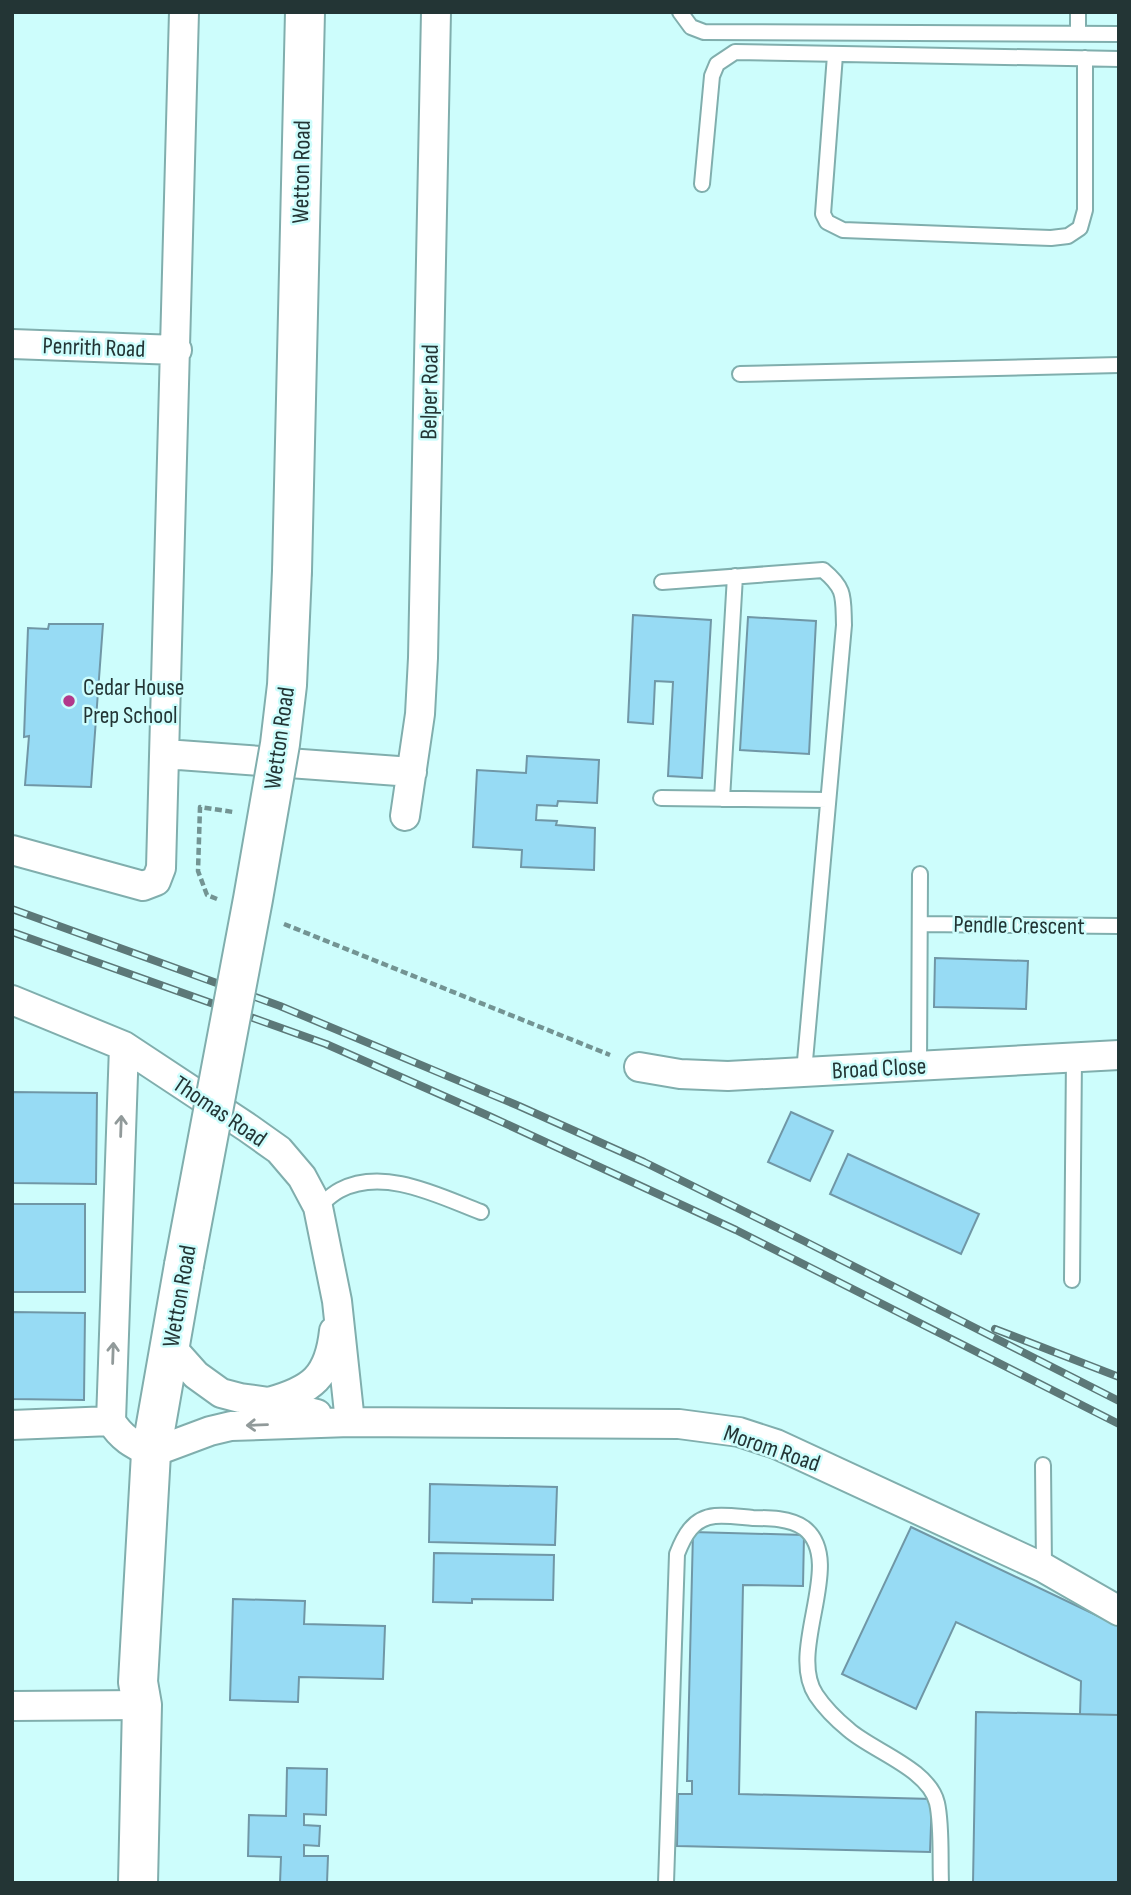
<svg xmlns="http://www.w3.org/2000/svg" width="1131" height="1895" font-family="'Sofia Sans Condensed',sans-serif">
<style>
.building{fill:#97dbf4;stroke:#7097a6;stroke-width:2}
.lines{fill:none;stroke-linecap:round;stroke-linejoin:round}
.lane-casing{stroke:#80aead;stroke-width:18}
.street-casing{stroke:#80aead;stroke-width:32}
.secondary-casing{stroke:#80aead;stroke-width:42}
.path{stroke:#739493;stroke-width:4.5;stroke-dasharray:7 3.5;stroke-linecap:butt}
.lane{stroke:#fff;stroke-width:14}
.street{stroke:#fff;stroke-width:28}
.secondary{stroke:#fff;stroke-width:38}
.rail-casing{stroke:#5c7878;stroke-width:8}
.rail{stroke:#cdfdfc;stroke-width:5;stroke-dasharray:16;stroke-linecap:butt}
.secondary-bridge-casing{stroke:#80aead;stroke-width:42;stroke-linecap:butt}
.secondary-bridge{stroke:#fff;stroke-width:38}
.oneway{stroke:#919a9a}
.poi-dot{fill:#b2388b;stroke:#cdfdfc;stroke-width:2.5}
.labels{text-anchor:middle;stroke-width:5;stroke-linejoin:round;paint-order:stroke}
.street-label{font-size:24px;fill:#233535;stroke:#cdfdfc}
.poi-label{font-size:24px;fill:#233535;stroke:#cdfdfc;text-anchor:start}
</style>
<rect width="100%" height="100%" fill="#cdfdfc"/>
<path class="building" d="M633,615L711,620L702,778L668,776L673,682L655,681L653,724L628,722Z
M748,617L816,621L809,754L740,750Z
M49,624H103L91,787L25,785L29,736L24,737L28,628L48,629Z
M527,756L599,760L597,803L558,801L557,806L537,805L536,820L557,821L556,825L595,828L594,870L521,867L522,850L473,847L477,770L526,773Z
M935,958L1028,961L1026,1009L934,1007Z
M12,1092L97,1093L96,1184L12,1183Z
M791,1112L833,1131L810,1181L768,1162Z
M848,1154L979,1214L961,1254L830,1194Z
M12,1204H85V1292H12Z
M12,1312L85,1313L84,1400L12,1399Z
M430,1484L557,1487L555,1545L429,1542Z
M911,1527L1119,1626V1715L1080,1714L1081,1681L956,1622L916,1709L842,1674Z
M693,1532L804,1535L803,1586L743,1585L739,1794L932,1799L930,1852L677,1846L678,1794H692V1781H687Z
M434,1553L554,1555L553,1600L472,1599V1603L433,1602Z
M233,1599L305,1601L304,1624L385,1626L383,1679L299,1677L298,1702L230,1700Z
M976,1712L1119,1715V1883H973Z
M287,1768L327,1769L326,1815L304,1814V1825L320,1826L319,1846L304,1845V1856H328L327,1883H280L281,1857L248,1856L249,1815L286,1816Z"/>
<g class="lines">
<defs>
<path id="lane" d="M680,12L691,27L704,32L1119,34
M1078,34V12
M835,55L823,214L827,222L843,230L1051,238L1068,236L1080,228L1085,210V58
M702,184L712,76L717,64L735,52L1119,59
M740,374L1119,365
M662,582L823,570C846,589 843,597 844,625L804,1072
M661,798L828,800
M722,799L735,576
M920,924L1119,926
M919,1066L920,874
M318,1207C325,1201 332,1194 340,1190C384,1167 439,1196 481,1212
M1072,1280L1074,1057
M1043,1465L1044,1568
M666,1883L677,1554C684,1536 693,1518 715,1516C728,1515 740,1517 753,1518C769,1518 790,1518 804,1528C847,1561 786,1650 816,1695C824,1707 838,1721 849,1730C873,1751 929,1769 937,1803C942,1825 940,1859 941,1883"/>
<path id="street" d="M12,344L177,350
M165,754L412,772
M405,816L420,714L423,658L436,12
M12,850L143,886L156,881L161,868L184,12
M12,1000L124,1046L248,1128L279,1150L302,1177L318,1207L337,1301L350,1422
M124,1046L111,1421C121,1438 133,1444 151,1453L210,1431L231,1426L350,1422L679,1424L739,1432L776,1444L1044,1568L1119,1611
M639,1067L680,1074L728,1076L1119,1055
M171,1347L196,1375L221,1393L240,1398L269,1402L317,1414
M269,1402C312,1390 329,1377 334,1331
M12,1425L111,1421
M12,1706L142,1705"/>
<path id="secondary" d="M292,571L305,12
M138,1883L142,1705L138,1682L151,1453L184,1265"/>
</defs>
<use href="#lane" class="lane-casing"/>
<use href="#street" class="street-casing"/>
<use href="#secondary" class="secondary-casing"/>
<path class="path" d="M217,899L207,895L198,871L200,807L233,812
M284,924L610,1055"/>
<use href="#lane" class="lane"/>
<use href="#street" class="street"/>
<use href="#secondary" class="secondary"/>
<defs>
<path id="rail" d="M12,909L280,1006L519,1106L644,1162L804,1241L1119,1401
M12,932L326,1044L489,1116L736,1230L1119,1424
M995,1329L1119,1377"/>
</defs>
<use href="#rail" class="rail-casing"/>
<use href="#rail" class="rail"/>
<defs>
<path id="secondary-bridge" d="M184,1265L253,899L280,744L287,685L292,571"/>
</defs>
<use href="#secondary-bridge" class="secondary-bridge-casing"/>
<use href="#secondary-bridge" class="secondary-bridge"/>
</g>
<defs><path id="oneway-shaft" d="M-6 0H5M1.5-3L5.5 0L1.5 3" fill="none" stroke-width="1.6" stroke-linecap="round" stroke-linejoin="round" transform="scale(1.75)"/></defs>
<g class="oneway">
<use href="#oneway-shaft" transform="translate(121 1126) rotate(-88)"/>
<use href="#oneway-shaft" transform="translate(113 1353) rotate(-88)"/>
<use href="#oneway-shaft" transform="translate(257 1425) rotate(178)"/>
</g>
<circle class="poi-dot" cx="69" cy="701" r="7"/>
<g class="labels">
<g class="street-label">
<text transform="translate(301 172) rotate(-89)" y="8">Wetton Road</text>
<text transform="translate(94 347) rotate(2)" y="8">Penrith Road</text>
<text transform="translate(429 392) rotate(-89)" y="8">Belper Road</text>
<text transform="translate(279 738) rotate(-82)" y="8">Wetton Road</text>
<text transform="translate(1019 925) rotate(1)" y="8">Pendle Crescent</text>
<text transform="translate(879 1068) rotate(-3)" y="8">Broad Close</text>
<text transform="translate(220 1111) rotate(34)" y="8">Thomas Road</text>
<text transform="translate(179 1296) rotate(-80)" y="8">Wetton Road</text>
<text transform="translate(772 1448) rotate(19)" y="8">Morom Road</text>
</g>
<g class="poi-label">
<text x="83" y="695">Cedar House<tspan x="83" dy="28">Prep School</tspan></text>
</g>
</g>
<rect width="1131" height="1895" fill="none" stroke="#233535" stroke-width="28"/>
</svg>
